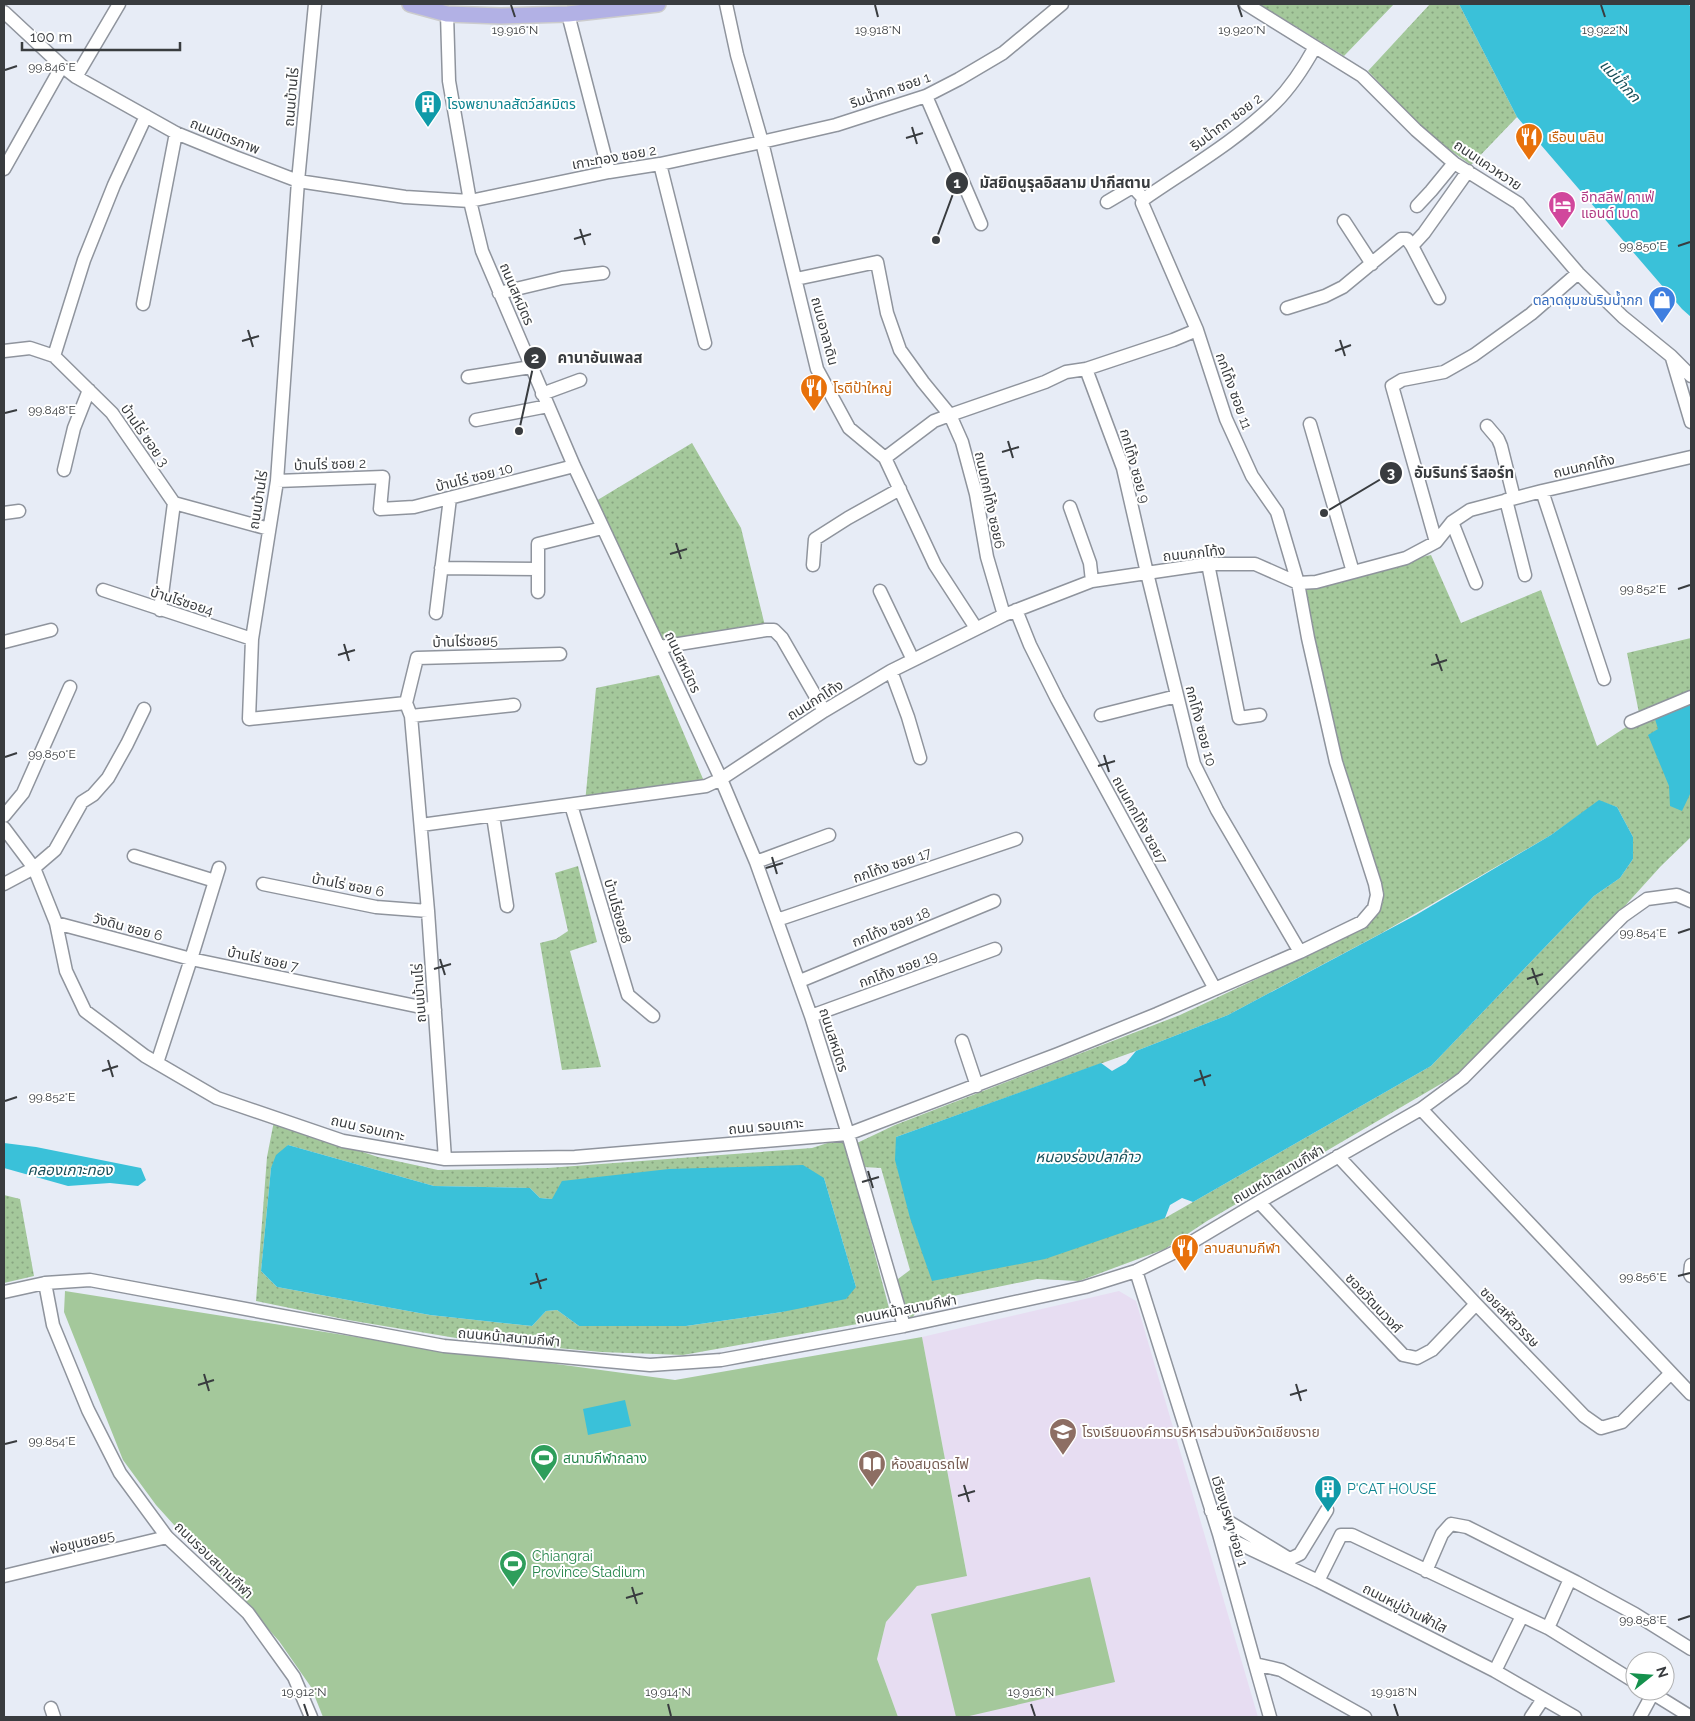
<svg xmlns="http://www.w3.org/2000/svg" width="1695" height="1721" font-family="Raleway,'Noto Sans Thai',sans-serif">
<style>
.education{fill:#e7ddf2}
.grass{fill:url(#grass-dots);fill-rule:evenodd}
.garden{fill:#a4c89b}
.water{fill:#3ac1d9}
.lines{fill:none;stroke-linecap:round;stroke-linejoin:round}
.minor-casing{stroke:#8f949d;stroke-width:15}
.major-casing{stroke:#cccccd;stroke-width:18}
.minor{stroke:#fff;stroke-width:12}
.major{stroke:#b2b1e5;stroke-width:15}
.ticks{fill:none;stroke:#393c3f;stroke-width:2}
.labels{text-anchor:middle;stroke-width:4;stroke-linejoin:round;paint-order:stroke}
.street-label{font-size:14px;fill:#393c3f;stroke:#fff}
.culture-label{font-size:14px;fill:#0d838f;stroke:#fff;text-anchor:start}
.food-label{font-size:14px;fill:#c56008;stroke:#fff;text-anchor:start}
.hotel-label{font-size:14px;fill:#b23c85;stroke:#fff;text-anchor:start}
.shop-label{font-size:14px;fill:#366cbe;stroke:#fff;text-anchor:end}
.education-label{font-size:14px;fill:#785e54;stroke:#fff;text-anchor:start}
.leisure-label{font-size:14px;fill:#27864d;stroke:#fff;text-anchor:start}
.water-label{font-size:15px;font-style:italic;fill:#184f59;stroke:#fff}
.ticks-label{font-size:12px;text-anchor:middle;fill:#393c3f;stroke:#fff;stroke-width:4;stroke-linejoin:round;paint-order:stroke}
.leader{fill:none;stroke:#393c3f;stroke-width:2}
.callout-dot{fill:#393c3f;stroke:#fff;stroke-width:2}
.mark-label{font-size:15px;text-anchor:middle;font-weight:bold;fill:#fff}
.callout-label{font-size:15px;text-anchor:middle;font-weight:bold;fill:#393c3f;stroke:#fff;stroke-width:4;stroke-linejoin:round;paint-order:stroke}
</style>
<defs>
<pattern id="grass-dots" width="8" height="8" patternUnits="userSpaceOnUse" patternTransform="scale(1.25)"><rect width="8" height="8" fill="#a4c89b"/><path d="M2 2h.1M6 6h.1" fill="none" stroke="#87a480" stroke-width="1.8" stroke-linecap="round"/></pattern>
</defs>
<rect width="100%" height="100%" fill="#e7ecf6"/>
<path class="education" d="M1119,1291L1136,1301L1258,1717H898L877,1659L886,1622L917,1586L967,1575L922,1337Z"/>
<path class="grass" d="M1259,4H1394L1344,56Z
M1430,4H1459L1517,117L1471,165L1429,135L1368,71Z
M692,443L741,528L766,630L660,647L591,504Z
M1431,555L1461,623L1541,590L1597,746L1640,718L1627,653L1691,638V837L1661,866L1622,909L1456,1075L1207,1221L1165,1249L1079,1281L1037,1279L924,1302L912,1318L907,1314L894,1282L910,1270L881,1168L863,1167L857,1143L895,1125L1180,1015L1301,958L1365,925L1376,890L1336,762L1298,583ZM1599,801L1617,807L1633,837V859L1620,878L1594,896L1431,1066L1165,1218L896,1137L1136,1051L1228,1015L1380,934L1551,835Z
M659,675L706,786L585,803L596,688Z
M578,866L597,942L570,951L601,1067L562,1070L540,943L556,939L568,931L555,873Z
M274,1121L305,1133L378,1157L438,1170L548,1168L812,1148L837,1140L843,1141L849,1157L889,1308L888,1317L880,1320L683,1355L601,1352L468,1340L348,1320L256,1301L267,1157ZM288,1145L434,1186L530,1188L540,1198L552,1199L824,1178L856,1287L782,1312L686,1326H579L557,1310L546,1311L532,1326L430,1315L277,1287L261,1271L271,1168Z
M4,1195L20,1199L34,1276L4,1283Z"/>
<path class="garden" d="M65,1291L369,1339L675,1380L922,1337L967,1576L917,1586L886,1622L877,1659L898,1717H323L311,1687L279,1641L156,1505L123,1460L64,1312Z
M1090,1577L1115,1682L965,1717H956L931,1614Z"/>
<path class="water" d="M1459,4H1688L1691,7V317L1682,309L1517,117Z
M1691,704V792L1682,811L1670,806L1669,786L1648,735L1658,729L1655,719Z
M1599,800L1617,807L1633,837V859L1620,878L1594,896L1431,1066L1193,1202L1182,1198L1170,1205L1165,1218L1045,1259L932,1281L910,1218L895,1160L896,1137L1101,1063L1112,1071L1126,1063L1136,1051L1228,1015L1416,915L1551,835Z
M4,1143L36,1147L141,1168L146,1180L138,1186L110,1183L68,1186L4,1168Z
M288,1145L434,1186L530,1188L540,1198L552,1199L562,1181L669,1169L803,1165L824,1178L856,1287L846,1299L782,1312L686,1326H579L557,1310L546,1311L532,1326L430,1315L277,1287L261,1271L271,1168L276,1155Z
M625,1400L631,1426L588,1435L583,1409Z"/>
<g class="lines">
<defs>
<path id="minor" d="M315,4L298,181L277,481L252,639L249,719L406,703L411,716L428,911L445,1159
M726,4L737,55L762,142L817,369L849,428L885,458L935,565L976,628
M1246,4L1362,76L1416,130L1454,163L1518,203L1578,273L1623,317L1671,356L1691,376
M4,12L62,66L76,77L176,133L235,157L298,181L405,197L470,201L609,172L660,164L762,142L836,125L926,96L959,79L1003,53L1062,4
M447,14L449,81L470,201L482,251L574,466L721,779L756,862L811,1016L848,1134L904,1326
M568,14L609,172
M76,77L119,4
M926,96L981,224
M660,164L705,343
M4,169L62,66
M1107,202L1129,189L1134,188L1144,199
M1417,206L1431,191L1454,163
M1344,221L1372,264
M1412,246L1439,298
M796,279L877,262L887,313L900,350L923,382L950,415L962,442L976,494L987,557L1004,615
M499,293L562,278L603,273
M143,304L176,133
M1287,308L1325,296L1343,287L1401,239H1407L1412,246L1424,233L1468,171
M4,351L30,348L54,356L112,413L174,503L269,529
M54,356L84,260L114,185L146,116
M1672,358L1691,422
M1086,369L1123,468L1147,573L1194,764L1217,810L1300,952
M468,377L531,367
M542,394L580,380
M476,420L548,406
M1310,424L1353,572
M1487,426L1498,439L1501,446L1514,498
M885,458L934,421L950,415L1045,382L1066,372L1086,369L1173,340L1197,330
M64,470L74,428L89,390
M277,481L383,477L380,509L414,507L574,466
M1542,491L1604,679
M1506,500L1525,575
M1070,507L1090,563L1092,581
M4,513L19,511
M1452,522L1476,583
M1436,542L1392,386L1402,380L1444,372L1474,355L1531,314L1578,273
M1208,564L1239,718L1260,715
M813,565L815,539L848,518L900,489
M441,568L538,569
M103,590L252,639
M880,591L913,660
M538,592V544L602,528
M160,610L174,503
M1016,610L1030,645L1057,699L1215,989
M436,613L450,498
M4,642L51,630
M660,647L766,630H774L782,638L824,711
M891,671L908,717L920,758
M406,703L417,658L560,654
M1101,715L1177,696
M411,716L514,705
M1631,722L1691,697
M571,805L628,995L653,1016
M4,816L23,793L70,687
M493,816L507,906
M421,825L706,786L721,779L824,711L891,671L1004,615L1092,581L1208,564H1255L1298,583L1316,582L1406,558L1436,542L1452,522L1470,510L1542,491L1691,457
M4,828L34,868L56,923L66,971L85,1011L145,1056L217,1098L343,1141L445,1159L575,1157L848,1134L1058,1054L1157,1014L1300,952L1362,922L1374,908L1377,895L1375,884L1336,762L1308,638L1298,583L1277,512L1252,476L1226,419L1197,330L1142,203L1144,199C1189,168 1236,141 1275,103C1291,87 1304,67 1315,47
M134,856L215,881
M756,862L829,835
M4,884L34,868L55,850L82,802L93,795L108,778L127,744L144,709
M263,884L376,907L428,911
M777,920L1016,839
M56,923L191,959L219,868
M800,981L994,901
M811,1016L995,949
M962,1041L977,1086
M157,1063L191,959L435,1010
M1421,1109L1691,1394
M1338,1156L1476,1304L1584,1416L1601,1428L1622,1422L1671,1373
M1259,1202L1403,1355L1417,1358L1432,1350L1476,1304
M1691,1265L1690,1274L1691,1276
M1136,1271L1219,1534L1255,1664L1281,1670L1365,1717
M45,1283L53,1325L88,1410L120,1473L167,1537L248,1613L294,1677L311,1717
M4,1292L45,1283L90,1280L444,1346L650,1365L721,1360L904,1326L1085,1287L1136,1271L1177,1251L1259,1202L1421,1109L1463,1078L1623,916L1647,899L1677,895L1691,901
M1211,1511L1288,1558H1292L1300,1554L1327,1510
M1219,1534L1318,1581L1495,1671L1575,1717
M1426,1571L1442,1534L1451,1524L1467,1527L1576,1582L1635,1614L1691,1649
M4,1576L167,1537
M1318,1581L1341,1535H1352L1548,1628L1635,1682
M1548,1628L1570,1579
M1255,1664L1270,1717
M1495,1671L1522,1616
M1649,1691L1691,1717
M51,1708L54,1717
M1531,1717L1543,1699
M1640,1717L1653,1693"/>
<path id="major" d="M410,4L447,14L501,16L568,14L658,4"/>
</defs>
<use href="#minor" class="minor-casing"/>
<use href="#major" class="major-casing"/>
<use href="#minor" class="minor"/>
<use href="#major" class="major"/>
</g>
<path class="ticks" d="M511,5L515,17M875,5L878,17M1238,5L1242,17M1601,5L1605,17M5,70L17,66M912,127L917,144M906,138L923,133M580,229L585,245M574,239L591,234M1678,246L1690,242M248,330L253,347M1340,340L1345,356M242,341L259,336M1335,351L1351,345M5,413L17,410M1008,441L1013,458M1002,452L1019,447M676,543L681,559M670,554L687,549M1678,589L1690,585M344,644L349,661M1436,654L1442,671M338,655L355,650M1431,665L1447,660M1104,755L1109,772M5,757L17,753M1098,766L1115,761M772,857L777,874M766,868L783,863M1678,933L1690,929M440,959L445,975M1532,968L1538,985M434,969L451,964M1527,979L1543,974M108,1060L113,1077M1200,1070L1205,1086M102,1071L118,1066M1194,1081L1211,1075M5,1101L17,1097M868,1171L873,1188M862,1182L879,1177M536,1273L541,1289M1678,1276L1690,1273M530,1284L547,1279M204,1374L209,1391M1296,1384L1301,1401M198,1385L214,1380M1290,1395L1307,1390M5,1444L17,1441M964,1485L969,1502M958,1496L975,1491M632,1587L637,1604M626,1598L643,1593M1678,1620L1690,1616M304,1704L308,1716M668,1704L671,1716M1031,1704L1035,1716M1394,1704L1398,1716"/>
<defs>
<symbol id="building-pin" viewBox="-11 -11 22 30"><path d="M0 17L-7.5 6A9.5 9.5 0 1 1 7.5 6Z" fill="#0f9aa8" stroke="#fff"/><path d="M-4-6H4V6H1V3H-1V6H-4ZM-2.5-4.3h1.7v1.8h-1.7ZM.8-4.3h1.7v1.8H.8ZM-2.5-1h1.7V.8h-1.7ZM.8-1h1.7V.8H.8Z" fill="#fff"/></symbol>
<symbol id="restaurant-pin" viewBox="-11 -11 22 30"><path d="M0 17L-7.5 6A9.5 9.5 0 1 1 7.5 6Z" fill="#e8710a" stroke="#fff"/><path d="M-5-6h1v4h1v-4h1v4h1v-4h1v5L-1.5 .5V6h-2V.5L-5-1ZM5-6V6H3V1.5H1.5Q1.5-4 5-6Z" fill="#fff"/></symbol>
<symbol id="hotel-pin" viewBox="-11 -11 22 30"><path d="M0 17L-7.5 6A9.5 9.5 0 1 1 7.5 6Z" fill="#d1479c" stroke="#fff"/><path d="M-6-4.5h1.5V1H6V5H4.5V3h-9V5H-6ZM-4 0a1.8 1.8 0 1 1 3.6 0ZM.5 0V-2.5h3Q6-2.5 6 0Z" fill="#fff"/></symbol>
<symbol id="shop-pin" viewBox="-11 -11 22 30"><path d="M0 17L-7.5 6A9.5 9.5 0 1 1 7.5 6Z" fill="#3f7fe0" stroke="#fff"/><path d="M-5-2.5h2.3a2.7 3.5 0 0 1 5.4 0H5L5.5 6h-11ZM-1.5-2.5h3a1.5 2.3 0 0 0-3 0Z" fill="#fff"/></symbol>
<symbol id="school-pin" viewBox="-11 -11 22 30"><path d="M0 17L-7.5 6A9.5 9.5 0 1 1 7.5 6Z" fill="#8d6e63" stroke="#fff"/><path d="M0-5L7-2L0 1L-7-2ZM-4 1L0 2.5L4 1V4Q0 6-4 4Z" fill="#fff"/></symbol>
<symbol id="stadium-pin" viewBox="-11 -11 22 30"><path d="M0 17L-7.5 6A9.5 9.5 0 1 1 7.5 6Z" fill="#2e9e5b" stroke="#fff"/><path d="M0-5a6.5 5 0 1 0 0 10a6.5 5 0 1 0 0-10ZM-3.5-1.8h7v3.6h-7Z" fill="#fff"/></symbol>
<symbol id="library-pin" viewBox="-11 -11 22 30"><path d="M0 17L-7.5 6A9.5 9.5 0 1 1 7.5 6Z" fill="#8d6e63" stroke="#fff"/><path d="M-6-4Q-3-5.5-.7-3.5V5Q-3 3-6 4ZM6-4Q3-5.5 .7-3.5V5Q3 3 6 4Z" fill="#fff"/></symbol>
</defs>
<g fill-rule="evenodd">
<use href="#building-pin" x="412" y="88" width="32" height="43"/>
<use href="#restaurant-pin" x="1513" y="121" width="32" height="43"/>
<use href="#hotel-pin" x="1546" y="189" width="32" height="43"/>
<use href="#shop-pin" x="1646" y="284" width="32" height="43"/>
<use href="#restaurant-pin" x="798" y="372" width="32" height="43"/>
<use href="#restaurant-pin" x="1169" y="1232" width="32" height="43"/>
<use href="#school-pin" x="1047" y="1416" width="32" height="43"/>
<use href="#stadium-pin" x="528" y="1442" width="32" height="43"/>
<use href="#library-pin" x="856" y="1448" width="32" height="43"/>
<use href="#building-pin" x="1312" y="1473" width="32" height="43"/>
<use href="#stadium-pin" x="497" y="1548" width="32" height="43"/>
</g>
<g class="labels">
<g class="street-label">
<text transform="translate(890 90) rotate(-19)" y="5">ริมน้ำกก ซอย 1</text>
<text transform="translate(291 97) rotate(-85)" y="5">ถนนบ้านไร่</text>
<text transform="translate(1226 122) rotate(-37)" y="5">ริมน้ำกก ซอย 2</text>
<text transform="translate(225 136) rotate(22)" y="5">ถนนมิตรภาพ</text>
<text transform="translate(614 157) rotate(-10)" y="5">เกาะทอง ซอย 2</text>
<text transform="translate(1488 165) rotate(34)" y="5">ถนนแควหวาย</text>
<text transform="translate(517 294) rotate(67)" y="5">ถนนสหมิตร</text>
<text transform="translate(825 331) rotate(75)" y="5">ถนนอาลาดิน</text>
<text transform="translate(1234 391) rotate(70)" y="5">กกโท้ง ซอย 11</text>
<text transform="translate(145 435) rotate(55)" y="5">บ้านไร่ ซอย 3</text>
<text transform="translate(330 464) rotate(-2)" y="5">บ้านไร่ ซอย 2</text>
<text transform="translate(1135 466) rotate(74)" y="5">กกโท้ง ซอย 9</text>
<text transform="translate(1584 466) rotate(-13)" y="5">ถนนกกโท้ง</text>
<text transform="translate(474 477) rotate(-14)" y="5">บ้านไร่ ซอย 10</text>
<text transform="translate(258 500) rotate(-81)" y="5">ถนนบ้านไร่</text>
<text transform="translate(990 500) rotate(78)" y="5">ถนนกกโท้ง ซอย6</text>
<text transform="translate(1194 553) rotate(-6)" y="5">ถนนกกโท้ง</text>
<text transform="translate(182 601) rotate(18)" y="5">บ้านไร่ซอย4</text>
<text transform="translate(465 641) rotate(-2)" y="5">บ้านไร่ซอย5</text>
<text transform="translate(683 662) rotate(65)" y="5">ถนนสหมิตร</text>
<text transform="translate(815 700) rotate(-32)" y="5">ถนนกกโท้ง</text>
<text transform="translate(1201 726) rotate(75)" y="5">กกโท้ง ซอย 10</text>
<text transform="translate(1140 820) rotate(61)" y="5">ถนนกกโท้ง ซอย7</text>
<text transform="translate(892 865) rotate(-19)" y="5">กกโท้ง ซอย 17</text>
<text transform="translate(348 885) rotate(11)" y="5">บ้านไร่ ซอย 6</text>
<text transform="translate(618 911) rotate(74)" y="5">บ้านไร่ซอย8</text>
<text transform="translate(128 927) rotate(15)" y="5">วังดิน ซอย 6</text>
<text transform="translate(891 927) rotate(-22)" y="5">กกโท้ง ซอย 18</text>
<text transform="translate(263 959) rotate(12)" y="5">บ้านไร่ ซอย 7</text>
<text transform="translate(898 969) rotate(-20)" y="5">กกโท้ง ซอย 19</text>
<text transform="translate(419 993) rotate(-94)" y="5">ถนนบ้านไร่</text>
<text transform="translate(834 1040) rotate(72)" y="5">ถนนสหมิตร</text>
<text transform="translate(766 1126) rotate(-5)" y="5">ถนน รอบเกาะ</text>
<text transform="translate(368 1128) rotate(13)" y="5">ถนน รอบเกาะ</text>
<text transform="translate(1278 1174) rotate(-30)" y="5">ถนนหน้าสนามกีฬา</text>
<text transform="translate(1374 1303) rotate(47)" y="5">ซอยวัฒนวงศ์</text>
<text transform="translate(906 1309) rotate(-11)" y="5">ถนนหน้าสนามกีฬา</text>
<text transform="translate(1510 1317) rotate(46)" y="5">ซอยสหัสวรรษ</text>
<text transform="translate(509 1337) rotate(5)" y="5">ถนนหน้าสนามกีฬา</text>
<text transform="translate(1230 1521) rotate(73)" y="5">เวียงบูรพา ซอย 1</text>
<text transform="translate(82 1542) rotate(-13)" y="5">พ่อขุนซอย5</text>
<text transform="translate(214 1560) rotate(44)" y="5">ถนนรอบสนามกีฬา</text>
<text transform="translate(1405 1608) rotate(27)" y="5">ถนนหมู่บ้านฟ้าใส</text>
</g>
<g class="culture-label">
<text x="447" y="109">โรงพยาบาลสัตว์สหมิตร</text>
<text x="1347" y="1494">P'CAT HOUSE</text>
</g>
<g class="food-label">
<text x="1548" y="142">เรือน นลิน</text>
<text x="833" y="393">โรตีป้าใหญ่</text>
<text x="1204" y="1253">ลาบสนามกีฬา</text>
</g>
<g class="hotel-label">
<text x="1581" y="202">อีทสลีฟ คาเฟ่<tspan x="1581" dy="16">แอนด์ เบด</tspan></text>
</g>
<g class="shop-label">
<text x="1643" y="305">ตลาดชุมชนริมน้ำกก</text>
</g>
<g class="education-label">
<text x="1082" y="1437">โรงเรียนองค์การบริหารส่วนจังหวัดเชียงราย</text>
<text x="891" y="1469">ห้องสมุดรถไฟ</text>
</g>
<g class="leisure-label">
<text x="563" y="1463">สนามกีฬากลาง</text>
<text x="532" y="1561">Chiangrai<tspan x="532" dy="16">Province Stadium</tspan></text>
</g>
<g class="water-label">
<text transform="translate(1620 81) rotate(47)" y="5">แม่น้ำกก</text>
<text x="1088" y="1162">หนองร่องปลาค้าว</text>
<text x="70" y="1175">คลองเกาะทอง</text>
</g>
</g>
<g class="ticks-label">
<text x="515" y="34">19.916°N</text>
<text x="878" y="34">19.918°N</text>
<text x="1242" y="34">19.920°N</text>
<text x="1605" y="34">19.922°N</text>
<text x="52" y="71">99.846°E</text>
<text x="1643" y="250">99.850°E</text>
<text x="52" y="414">99.848°E</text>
<text x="1643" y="593">99.852°E</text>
<text x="52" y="758">99.850°E</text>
<text x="1643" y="937">99.854°E</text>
<text x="52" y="1101">99.852°E</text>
<text x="1643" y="1281">99.856°E</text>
<text x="52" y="1445">99.854°E</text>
<text x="1643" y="1624">99.858°E</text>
<text x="304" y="1696">19.912°N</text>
<text x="668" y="1696">19.914°N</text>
<text x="1031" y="1696">19.916°N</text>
<text x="1394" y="1696">19.918°N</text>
</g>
<path class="leader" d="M936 240L957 183M519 431L535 358M1324 513L1391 473"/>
<g class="callout-dot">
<circle cx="936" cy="240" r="5"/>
<circle cx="519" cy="431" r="5"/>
<circle cx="1324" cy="513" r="5"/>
<circle cx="957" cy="183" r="12"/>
<circle cx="535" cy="358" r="12"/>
<circle cx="1391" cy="473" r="12"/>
</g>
<g class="mark-label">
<text x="957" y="188">1</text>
<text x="535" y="363">2</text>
<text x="1391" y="478">3</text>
</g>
<g class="callout-label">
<text x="1065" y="188">มัสยิดนูรุลอิสลาม ปากีสตาน</text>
<text x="600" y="363">คานาอันเพลส</text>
<text x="1464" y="478">อัมรินทร์ รีสอร์ท</text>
</g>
<rect width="1695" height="1721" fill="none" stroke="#393c3f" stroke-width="10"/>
<g transform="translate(1650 1676) rotate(73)"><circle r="24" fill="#ffffff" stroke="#b0b1b2"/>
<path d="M0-4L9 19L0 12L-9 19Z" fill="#15914d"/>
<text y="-8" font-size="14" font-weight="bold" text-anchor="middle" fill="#393c3f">N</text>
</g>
<path d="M22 42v8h158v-8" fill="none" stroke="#393c3f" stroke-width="2.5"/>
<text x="30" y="42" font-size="15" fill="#393c3f" stroke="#ffffff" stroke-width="4" paint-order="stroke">100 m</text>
</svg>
